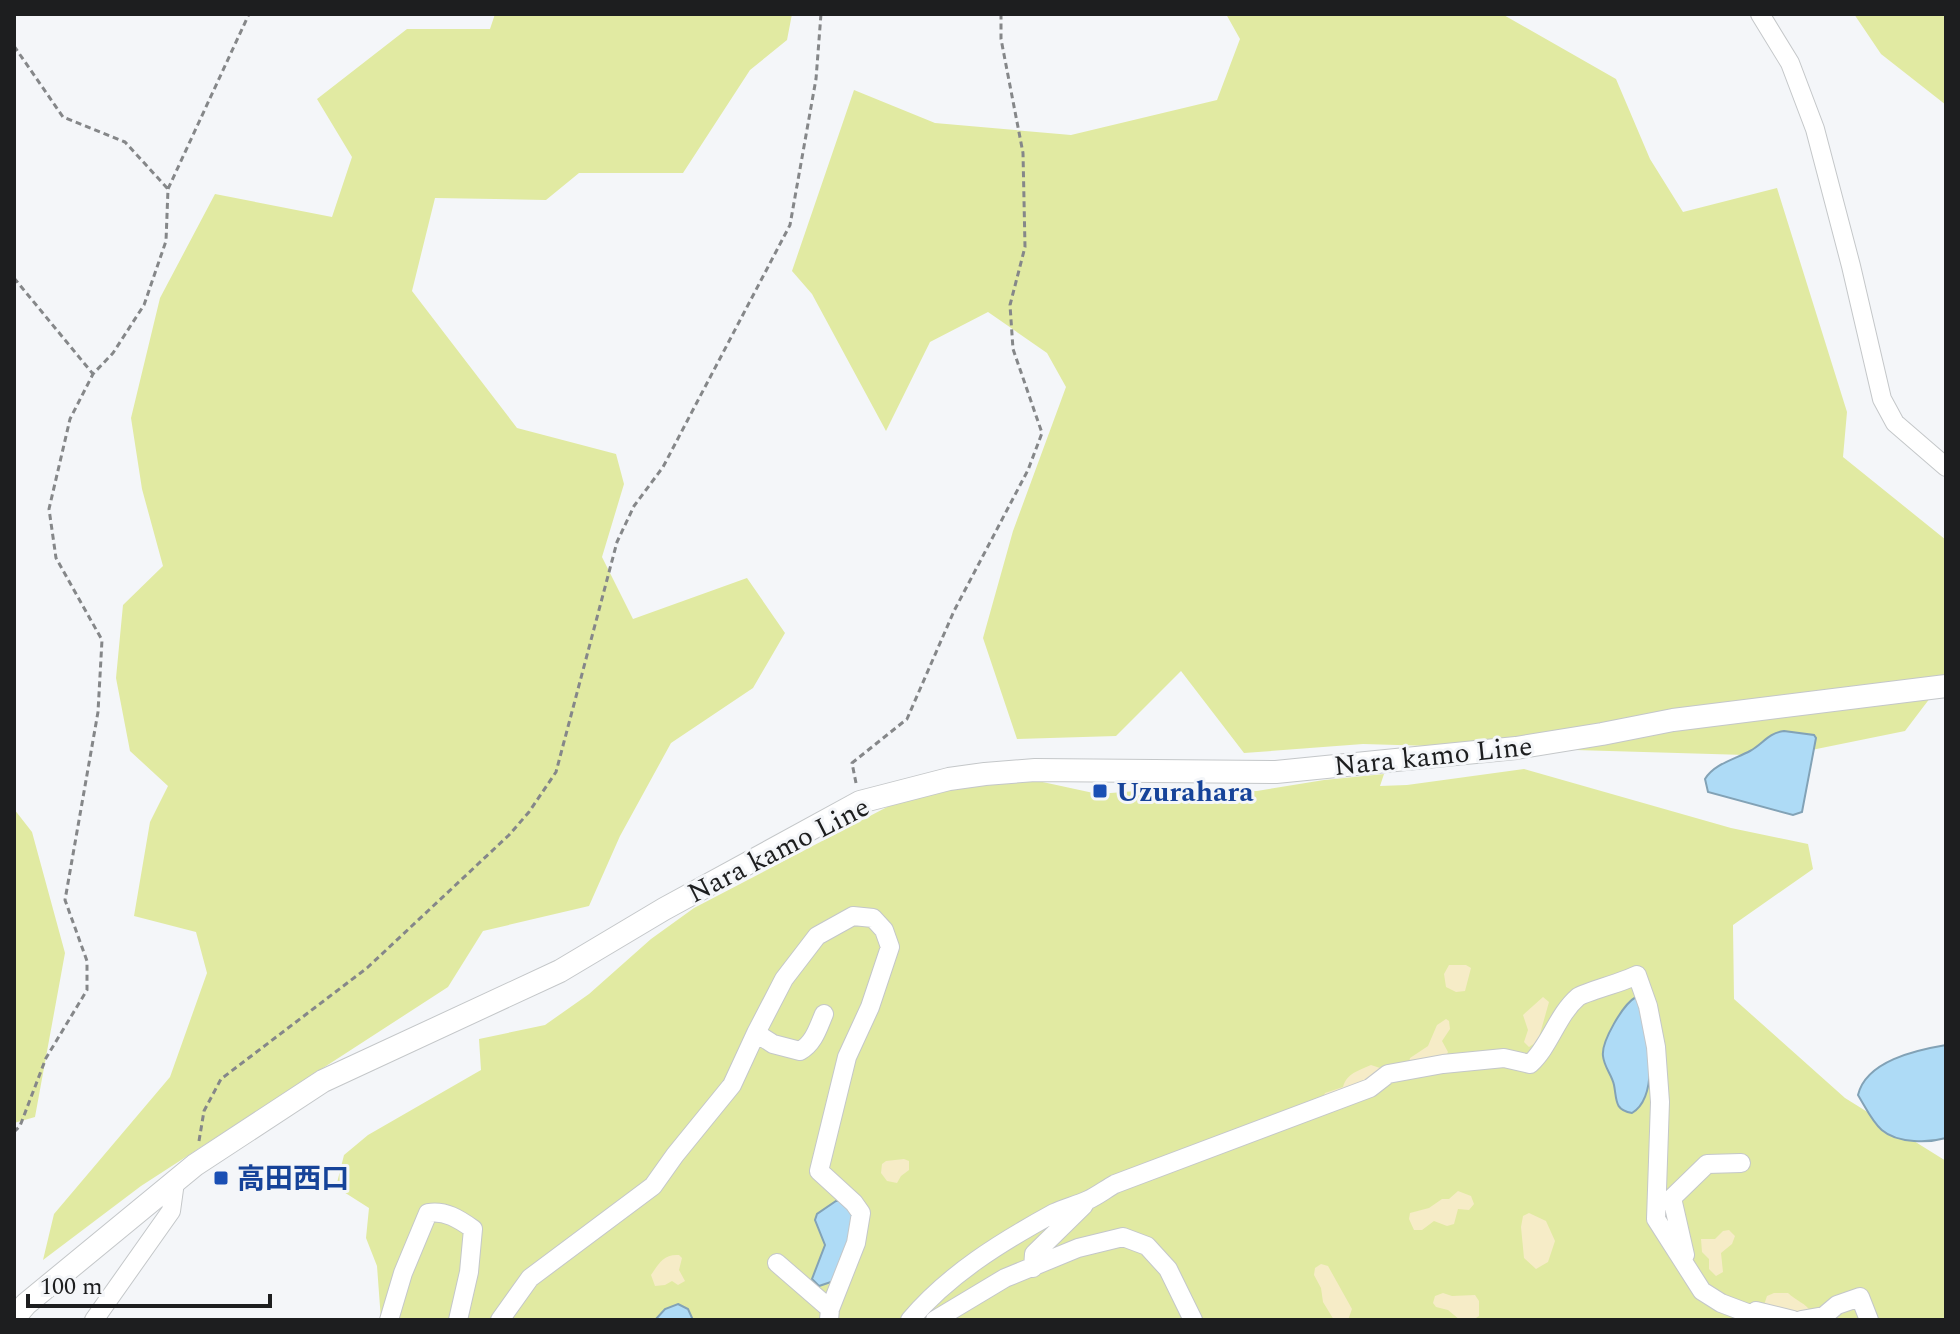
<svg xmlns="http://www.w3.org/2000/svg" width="1960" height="1334" font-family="Spectral,'Noto Sans JP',serif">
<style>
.green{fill:#e1eaa2}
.sand{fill:#f6ecc7}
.water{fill:#aedbf6;stroke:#82a2b6;stroke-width:2}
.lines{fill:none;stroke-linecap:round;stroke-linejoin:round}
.minor-casing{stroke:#c4c7c9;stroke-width:20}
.major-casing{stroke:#c4c7c9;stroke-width:24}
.path{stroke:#858789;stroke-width:3;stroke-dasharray:6 4;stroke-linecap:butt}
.minor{stroke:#fff;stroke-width:18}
.major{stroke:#fff;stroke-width:22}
.transit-dot{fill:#1a4fb4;stroke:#f4f6f9;stroke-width:3}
.labels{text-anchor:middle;stroke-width:6;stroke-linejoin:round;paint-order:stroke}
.street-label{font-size:28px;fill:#1d1e1f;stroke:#f4f6f9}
.transit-label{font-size:28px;font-weight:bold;fill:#164399;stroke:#f4f6f9;text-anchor:start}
</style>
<rect width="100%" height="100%" fill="#f4f6f9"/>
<path class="green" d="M495,14H792L787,40L750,70L683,173H579L546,200L435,198L412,291L517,428L616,454L624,484L602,557L633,619L747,578L785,633L753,688L671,743L620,836L589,906L483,931L448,987L141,1186L43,1260L54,1214L170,1077L207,973L196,932L134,916L150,822L168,786L130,751L116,678L123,605L163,566L142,489L131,418L160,298L215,194L332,217L352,157L317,99L407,29H490Z
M1226,14H1502L1616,79L1650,159L1683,212L1777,188L1847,412L1843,457L1946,540V677L1905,731L1782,756L1363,744L1244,753L1181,671L1116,736L1017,739L983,638L1013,531L1066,387L1047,353L988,312L930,342L886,431L812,294L792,271L854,90L935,123L1071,135L1217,100L1240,39Z
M1854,14H1946V105L1881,54Z
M1524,769L1731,828L1808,844L1813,869L1733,925L1734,999L1845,1098L1946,1161V1320H381L377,1266L366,1238L369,1208L336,1187L344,1155L368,1135L481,1070L479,1039L545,1025L589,994L651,939L694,908L889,806L954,788L1038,781L1098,794L1136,791H1257L1324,780L1384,774L1380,786L1407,785Z
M14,809L32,832L65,953L35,1117L14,1123Z"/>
<path class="sand" d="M1449,965H1466L1471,968L1465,991L1456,992L1446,987L1444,974Z
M1543,997L1549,1002L1538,1041L1529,1047L1524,1042L1528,1030L1523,1015Z
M1446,1019L1449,1021L1450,1029L1442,1041L1448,1052L1446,1056L1409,1063L1410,1058L1428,1046L1437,1025Z
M1371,1065L1380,1068L1382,1073L1323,1098L1325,1093L1343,1087C1347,1073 1358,1071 1371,1065Z
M904,1159L909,1161V1170L901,1176L897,1183L887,1181L881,1173L882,1164L886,1161Z
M1458,1191L1471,1196L1474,1204L1469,1210L1458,1209L1454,1224L1447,1226L1434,1221L1422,1230H1414L1409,1219L1410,1213L1429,1208L1442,1199H1449Z
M1529,1213L1546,1221L1555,1241L1548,1262L1536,1269L1524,1258L1521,1227L1523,1216Z
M1729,1230L1735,1236L1732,1244L1721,1253L1723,1272L1716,1276L1709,1269V1259L1702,1252L1701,1239H1715L1723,1231Z
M679,1255L682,1258L679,1270L685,1281L678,1285L672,1281L665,1285L655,1286L651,1275C659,1263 664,1254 679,1255Z
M1321,1264L1328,1266L1352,1309L1348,1320H1334L1323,1302L1321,1288L1314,1275L1315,1268Z
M1443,1293L1452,1296L1475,1295L1479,1301V1316L1473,1320H1460L1448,1310L1436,1307L1433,1303L1435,1296Z
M1774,1293H1788C1795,1300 1807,1304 1811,1312L1808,1317L1764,1305L1767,1296Z"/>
<path class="water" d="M1784,731L1814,735L1816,738L1802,812L1793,815L1708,792L1705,779C1714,764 1735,759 1750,751C1763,744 1768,733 1784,731Z
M1636,997L1642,1000C1646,1028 1662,1095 1632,1113C1614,1110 1617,1100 1614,1085C1612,1075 1604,1067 1603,1056C1601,1042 1623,1004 1636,997Z
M1946,1045V1138C1935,1141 1925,1142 1914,1141C1879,1139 1874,1122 1858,1095C1866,1061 1916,1050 1946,1045Z
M836,1201H842L855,1211V1228L834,1281L819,1286L812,1279L825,1245L815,1220L817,1214Z
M678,1304L688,1309L693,1320H655L665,1309Z"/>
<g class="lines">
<defs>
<path id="minor" d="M1760,14L1790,63L1815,129L1851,266L1882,399L1895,423L1946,467
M756,1033L784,979L817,936L853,916L873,918L884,930L890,947L870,1007L847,1057L819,1171L854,1203L861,1213L856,1243L830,1309L829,1320
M1685,1255L1672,1198L1707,1164L1741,1163
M777,1263L830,1309
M1033,1268L1034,1254L1084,1205
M1756,1311L1793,1320
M94,1320L171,1211L175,1182
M389,1320L403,1273L428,1213C445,1210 459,1219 473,1229L469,1272L458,1320
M500,1320L530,1278L653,1186L675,1155L732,1085L756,1033L773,1044L800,1051C814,1043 818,1028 824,1014
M910,1320C949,1274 1001,1242 1054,1213C1065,1208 1077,1205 1088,1200C1097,1196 1106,1189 1115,1184L1370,1088L1388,1074L1443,1064L1504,1058L1530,1064C1550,1046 1557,1015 1578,997C1585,992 1624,982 1637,975L1648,1006L1656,1047L1660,1102L1656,1219L1702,1291L1721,1303L1766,1320
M935,1320L1005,1278L1078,1248L1123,1237L1147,1246L1168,1269L1193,1320
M1801,1320L1824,1316L1837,1305L1860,1297L1869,1320"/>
<path id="major" d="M14,1318L26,1304L195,1165L323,1081L560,971L664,909L860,802L949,779L985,774L1035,770L1276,772L1516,748L1602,734L1673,720L1946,686"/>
</defs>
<use href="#minor" class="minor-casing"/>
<use href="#major" class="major-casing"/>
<path class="path" d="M14,46L63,117L125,142L168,189
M14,278L93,374
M856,783L852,763L907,719L954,611L1028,470L1042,433L1013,349L1010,305L1025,247L1023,153L1001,39V14
M14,1132L20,1126L46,1058L87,990V961L65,900L98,712L102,640L56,558L49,509L70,419L93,374L113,353L144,305L166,241L168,189L249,14
M199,1141L204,1111L221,1079L367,968L509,835L529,812L556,772L617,542L634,506L663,467L790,225L816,79L821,14"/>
<use href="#minor" class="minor"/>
<use href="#major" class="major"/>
</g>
<g class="transit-dot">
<rect x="1092" y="783" width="16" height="16" rx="4"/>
<rect x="213" y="1170" width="16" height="16" rx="4"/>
</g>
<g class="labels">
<g class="street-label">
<text transform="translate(1433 755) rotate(-6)" y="10">Nara kamo Line</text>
<text transform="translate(778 849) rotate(-27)" y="10">Nara kamo Line</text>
</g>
<g class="transit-label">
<text x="1116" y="801">Uzurahara</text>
<text x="237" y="1188">高田西口</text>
</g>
</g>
<rect width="1960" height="1334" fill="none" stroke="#1d1e1f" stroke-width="32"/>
<path d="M28 1294v12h242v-12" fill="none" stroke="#1d1e1f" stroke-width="4"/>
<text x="40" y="1294" font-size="24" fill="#1d1e1f" stroke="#f4f6f9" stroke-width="6" paint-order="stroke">100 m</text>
</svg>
